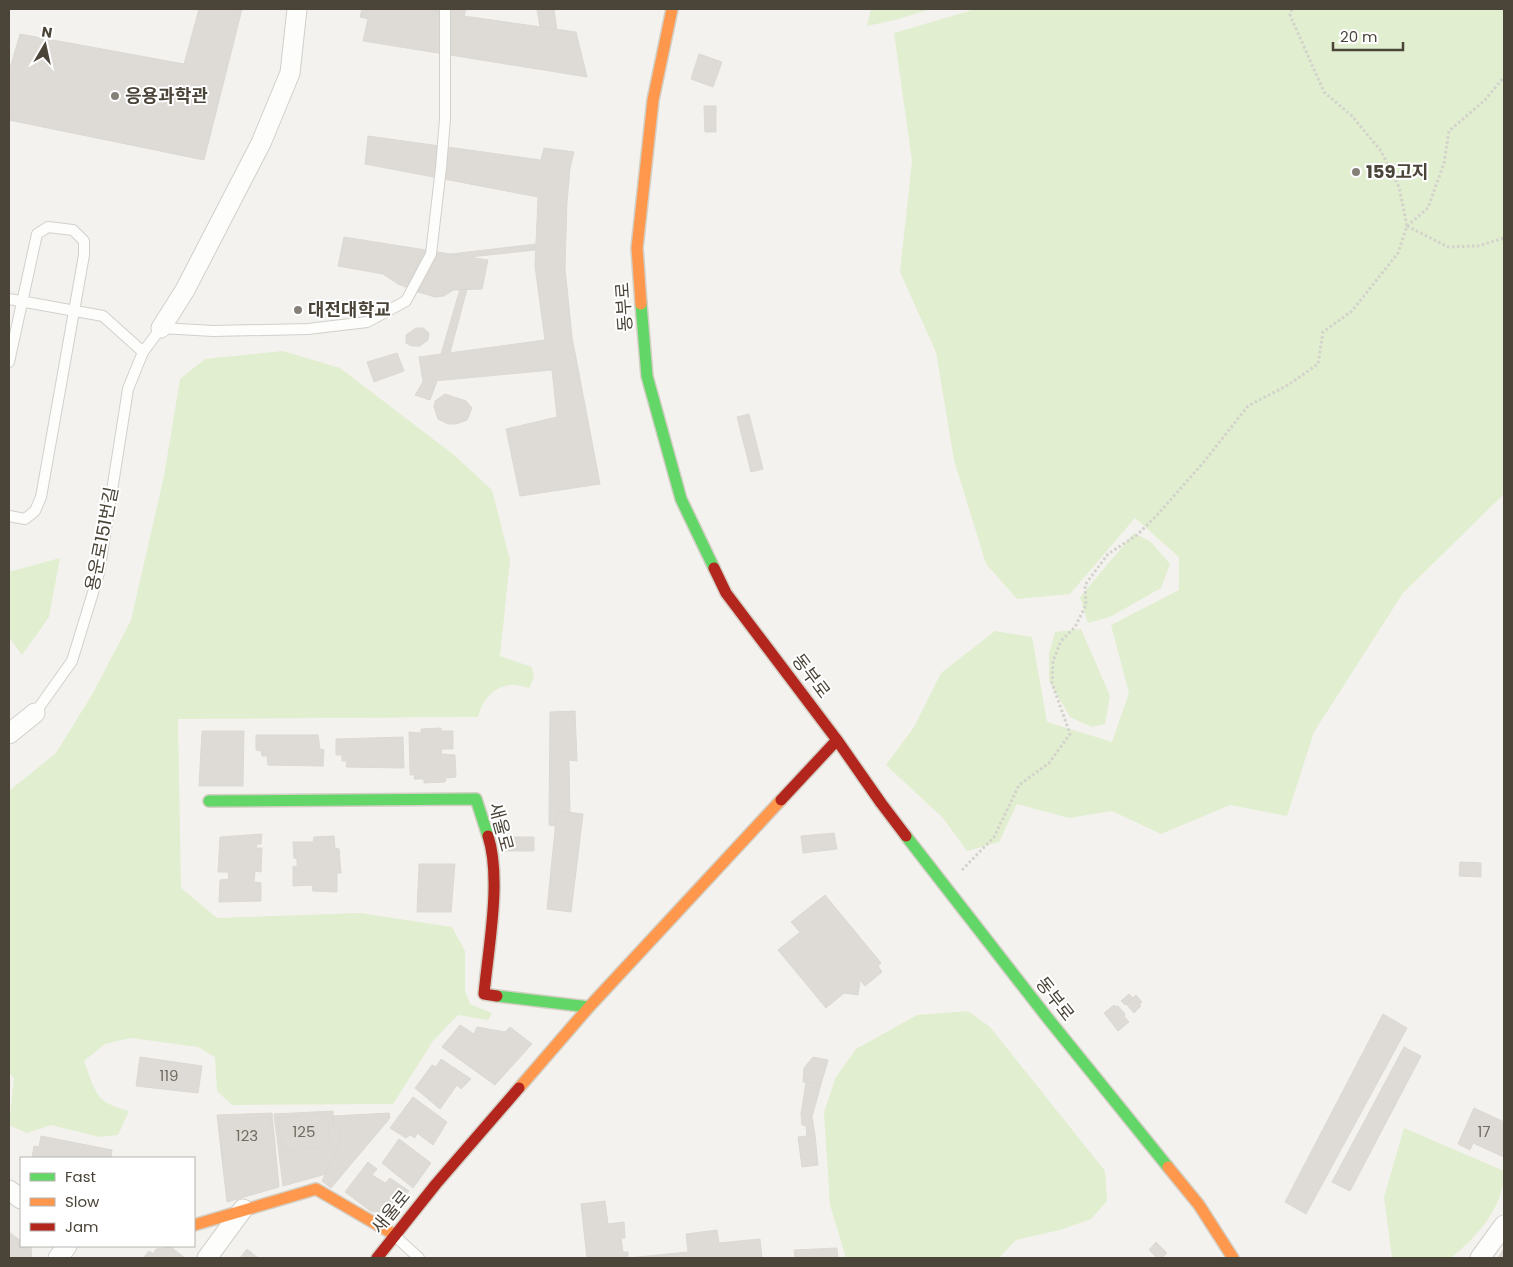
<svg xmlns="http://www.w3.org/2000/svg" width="1513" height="1267" font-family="Poppins,'Noto Sans KR',sans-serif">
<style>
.green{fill:#e1eecf}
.building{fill:#dedbd6;stroke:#dcd9d4}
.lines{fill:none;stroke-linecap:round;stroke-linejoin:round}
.lane-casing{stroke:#d2d0cb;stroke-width:12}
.street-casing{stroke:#d2d0cb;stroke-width:21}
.fast-casing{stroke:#d3cfc5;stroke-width:14}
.slow-casing{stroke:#d3cfc5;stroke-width:14}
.jam-casing{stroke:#d3cfc5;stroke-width:14}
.path{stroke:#d3d2cc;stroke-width:3;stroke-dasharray:2.5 2.5;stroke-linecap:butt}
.lane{stroke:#fdfdfc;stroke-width:10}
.street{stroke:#fdfdfc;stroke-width:19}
.fast{stroke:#63d668;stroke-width:11}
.slow{stroke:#ff974d;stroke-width:11}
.jam{stroke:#b3261e;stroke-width:11}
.poi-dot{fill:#868178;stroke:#fff;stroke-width:2}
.labels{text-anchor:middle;stroke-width:4;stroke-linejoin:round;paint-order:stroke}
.number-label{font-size:15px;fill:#706a61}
.poi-label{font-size:18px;font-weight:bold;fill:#4b4439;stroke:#fff;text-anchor:start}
.street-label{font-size:18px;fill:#4b4439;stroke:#fff}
</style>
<rect width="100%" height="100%" fill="#f4f2ee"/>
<path class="green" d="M871,9H931L895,20L867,26Z
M976,9H1504V494L1403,593L1314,732L1287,816L1230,805L1161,834L1112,811L1069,818L1017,804L999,842L967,851L943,818L886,765L914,727L941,673L995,631L1032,637L1047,722L1112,742L1129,693L1111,625L1179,590V557L1135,518L1070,594L1017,599L986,564L954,460L936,352L900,272L912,161L894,33Z
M283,351L340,368L454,455L492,490L510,560L500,656L532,667L534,678L529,688C524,687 518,685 513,685C494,685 482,700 478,717L178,719L181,888L217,918L360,913L452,927L465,951V991L470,1004L492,1013L488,1020L458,1015L433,1041L393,1104L232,1105L217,1091L215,1057L198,1047L131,1038L105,1044L84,1061C96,1092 94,1102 129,1111L118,1135L100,1137L51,1125L27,1133L9,1125L14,1078L9,1072V791L56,753L93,693L131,620L164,476L180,379L205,359Z
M1134,533L1151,542L1170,564L1161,588L1110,617L1088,623L1080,597Z
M60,558L49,617L22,655L9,637V572Z
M1081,629L1110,696L1105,724L1092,727L1070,717L1049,681V653L1055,632Z
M968,1011L990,1027L1105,1171L1107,1201L1091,1219L1060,1230L1016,1240L999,1258H846L830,1205L824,1112L836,1077L856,1049L917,1015Z
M1404,1128L1504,1171C1504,1208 1478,1235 1451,1258H1392L1384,1197Z"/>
<path class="building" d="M199,9H242L204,160L9,120V72L20,34L184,64Z
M362,9H466L464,16L576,32L587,77L363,41L368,19L360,17Z
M537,9H554L557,30L540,27Z
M699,54L722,62L713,87L691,79Z
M704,106H716V132H705Z
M368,136L541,160L544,148L574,152L570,168L567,202L565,268L572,337L600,484L520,496L506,429L557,417L552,370L423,382L419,357L545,340L535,266L538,197L365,164Z
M344,237L488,260L482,289L453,290L444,296L435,297L418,292L398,284L383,274L338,266Z
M536,244L535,250L470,257L451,254Z
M460,289H467L450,353L441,354Z
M416,328H423L429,333L428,340L420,346H411L406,343V335Z
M397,353L404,371L374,382L367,362Z
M437,381L430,400L415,395L423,382Z
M445,394L466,401L472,408L467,420L456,424H448L438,419L434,407L435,401Z
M749,414L763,469L751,472L737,417Z
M575,711L577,761L569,760L570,813L557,811L555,826L549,825L550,712Z
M441,728V731H453V749H442L441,754L455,755L456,777L446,778L445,782L424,783V779H414L415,775H410L409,732L421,733V729Z
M202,731H244L243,786H199Z
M256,735H318L320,749L324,750L323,766L268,765L267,756H262L261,751L256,750Z
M403,737L404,768L346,767L347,761H342V755H336V739Z
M557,811L583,814L571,912L547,909Z
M834,833L837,849L803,853L801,836Z
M262,834L261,844H257L256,848H262L261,872L255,871L254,882L261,883V901L219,902L220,880L229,879L228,872H218L220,837Z
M334,836L335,848L339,849L341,873H337V892L313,891L312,885L293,886V866L297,867V859L294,858L293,842H313L314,837Z
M503,837H534V851H503Z
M1460,862L1481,863V877L1459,876Z
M419,864H455L451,912H417Z
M825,895L881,963L878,966L882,972L865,986L860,980L858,995L844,993L826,1008L778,950L800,932L791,922Z
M1129,994L1133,998L1125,1005L1121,1001Z
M1136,995L1142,1002L1139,1005L1141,1006L1134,1013L1126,1004Z
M1114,1005L1116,1007L1118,1006L1125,1014L1124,1016L1129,1022L1118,1031L1104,1013Z
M1383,1014L1407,1028L1306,1214L1285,1202Z
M460,1025L474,1034L477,1027L505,1032L510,1027L532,1044L495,1085L442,1047Z
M1404,1047L1421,1056L1350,1191L1332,1182Z
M140,1057L202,1066L198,1093L136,1086Z
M813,1057L828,1060L821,1084L803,1082L804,1068Z
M441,1059L471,1079L461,1089L457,1085L440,1109L415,1088L432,1065L436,1067Z
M806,1082L821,1084L812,1117L815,1135L807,1136L806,1126L802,1125L801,1114Z
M413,1097L447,1122L433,1145L417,1133L415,1138L410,1135L406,1138L390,1128Z
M1474,1108L1504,1122V1157L1473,1143L1470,1150L1458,1144Z
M333,1111L334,1127L339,1126L340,1143L326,1174L283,1186L274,1114Z
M272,1113L279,1187L227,1202L217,1115Z
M389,1113L390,1118L331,1188L322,1181L340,1143L339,1126L334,1127L333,1116Z
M327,1114L330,1146L283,1151L278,1118Z
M271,1117L275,1152L223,1157L220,1120Z
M815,1135L818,1165L802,1167L798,1137Z
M41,1136L112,1150L111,1158H32L34,1146L39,1147Z
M399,1139L431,1163L413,1188L382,1163Z
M368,1162L377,1169L372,1175L385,1183L390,1178L409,1191L394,1211L372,1212L345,1192Z
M605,1201L608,1224L624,1222L625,1238H621L623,1252H628V1258L688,1252L686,1234L717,1230L719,1243L760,1239L762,1258H587L581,1204Z
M9,1232L21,1241V1246H27L31,1248L32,1258H9Z
M1156,1242L1167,1253L1162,1258H1157L1149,1250Z
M171,1247L185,1258H143L149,1251L153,1254L156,1249Z
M837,1248L838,1258H795L794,1250Z
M1504,1248V1258H1498Z
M247,1249L258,1258H240Z"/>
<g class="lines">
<defs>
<path id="lane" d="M9,299L103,316L143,352
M9,362L37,234L48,227L73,230L84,241V255L41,497L35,511L25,519L9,516
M35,713L72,661L99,573L128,389L143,352L161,328L213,331L308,329L367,322L406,301L431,254L441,168L445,119V9
M396,1237L419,1258"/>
<path id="street" d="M161,328L185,290L261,143L290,73L297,9
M9,734L35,713
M9,1190L21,1199
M58,1258L67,1246
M207,1258L243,1209
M1480,1258L1504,1225"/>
<path id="fast" d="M641,304L647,376L681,499L714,568
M209,801L476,799L488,836
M906,836L1046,1016L1168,1167
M497,996L589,1007"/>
<path id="slow" d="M641,304L637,248L653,100L672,9
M519,1088L589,1007L781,800
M1168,1167L1199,1205L1233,1258
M194,1225L316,1189L395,1235"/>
<path id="jam" d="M714,568L726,593L837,740L881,803L906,836
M781,800L837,740
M488,836C502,879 488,949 484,994L497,996
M377,1258L436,1184L519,1088"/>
</defs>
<use href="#lane" class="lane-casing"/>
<use href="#street" class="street-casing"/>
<use href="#fast" class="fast-casing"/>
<use href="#slow" class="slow-casing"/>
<use href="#jam" class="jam-casing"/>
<path class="path" d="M1407,226L1428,208L1444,163L1449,131L1485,100L1504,77
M1407,226L1448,247L1478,246L1504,238
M962,870L994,837L1019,785L1049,763L1070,734L1052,683L1053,661L1061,641L1075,627L1086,605L1085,585L1108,554L1137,535L1158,514L1203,463L1248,406L1288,385L1318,364L1323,332L1352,311L1398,253L1407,226L1399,187L1381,151L1352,116L1324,92L1290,15L1292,9"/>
<use href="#lane" class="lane"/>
<use href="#street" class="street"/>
<use href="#fast" class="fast"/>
<use href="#slow" class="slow"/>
<use href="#jam" class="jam"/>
</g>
<g class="poi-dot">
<circle cx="115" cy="96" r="5"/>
<circle cx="1356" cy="172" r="5"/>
<circle cx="298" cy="310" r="5"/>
</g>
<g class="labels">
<g class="number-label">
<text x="169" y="1081">119</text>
<text x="304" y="1137">125</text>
<text x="1484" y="1137">17</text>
<text x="247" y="1141">123</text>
</g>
<g class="poi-label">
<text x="125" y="102">응용과학관</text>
<text x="1366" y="178">159고지</text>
<text x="308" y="316">대전대학교</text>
</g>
<g class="street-label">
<text transform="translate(624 307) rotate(-94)" y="6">동부로</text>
<text transform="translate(102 539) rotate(-79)" y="6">용운로151번길</text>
<text transform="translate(811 676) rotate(53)" y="6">동부로</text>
<text transform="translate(501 827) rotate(75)" y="6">새울로</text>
<text transform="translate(1055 999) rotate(52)" y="6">동부로</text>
<text transform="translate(391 1212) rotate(-51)" y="6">새울로</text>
</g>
</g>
<rect width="1513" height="1267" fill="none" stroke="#4b4439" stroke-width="20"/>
<rect x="20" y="1157" width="175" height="90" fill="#ffffff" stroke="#b7b4b0"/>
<rect x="30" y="1173" width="25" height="8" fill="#63d668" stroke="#b7b4b0"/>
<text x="65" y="1182" font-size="15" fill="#4b4439">Fast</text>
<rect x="30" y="1198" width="25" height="8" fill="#ff974d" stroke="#b7b4b0"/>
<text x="65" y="1207" font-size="15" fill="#4b4439">Slow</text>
<rect x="30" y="1223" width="25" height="8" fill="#b3261e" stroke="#b7b4b0"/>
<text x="65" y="1232" font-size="15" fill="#4b4439">Jam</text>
<g transform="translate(45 45) rotate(9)" stroke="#ffffff" stroke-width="4" paint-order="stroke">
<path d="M0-4L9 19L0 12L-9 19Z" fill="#4b4439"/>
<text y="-8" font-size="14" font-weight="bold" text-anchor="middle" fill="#4b4439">N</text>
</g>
<path d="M1333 42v8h70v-8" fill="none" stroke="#4b4439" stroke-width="2.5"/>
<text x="1340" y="42" font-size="15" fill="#4b4439" stroke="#ffffff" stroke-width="4" paint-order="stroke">20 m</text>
</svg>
